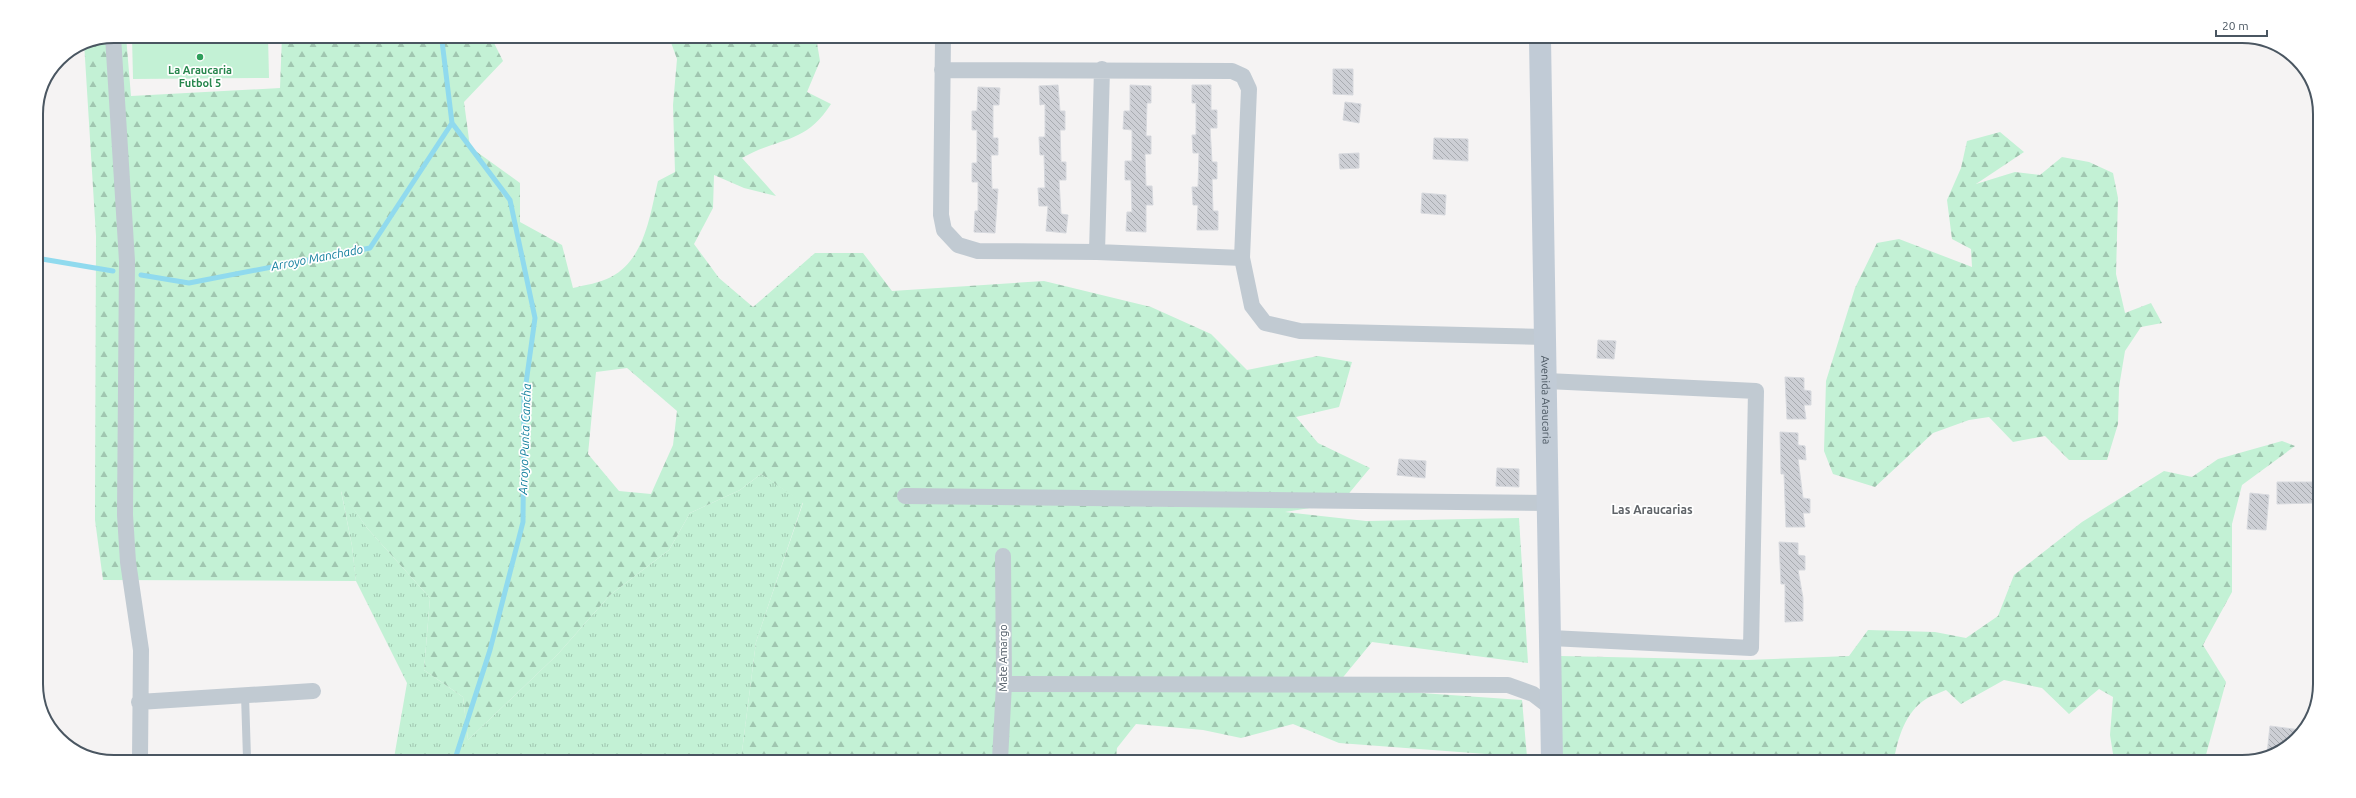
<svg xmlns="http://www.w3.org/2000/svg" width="2356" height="798" font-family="Ubuntu,sans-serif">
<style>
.grass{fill:url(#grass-tufts)}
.forest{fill:url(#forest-firs);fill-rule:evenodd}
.pitch{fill:#c3f1d5}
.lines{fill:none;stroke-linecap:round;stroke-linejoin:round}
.stream{stroke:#90daee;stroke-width:5}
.building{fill:url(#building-back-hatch);stroke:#d7d9de}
.service{stroke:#c1cad2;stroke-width:8}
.minor{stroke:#c1cad2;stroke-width:16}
.secondary{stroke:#c1cbd6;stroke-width:22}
.leisure-dot{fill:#2e9e5b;stroke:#fff;stroke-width:1.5}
.labels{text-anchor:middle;stroke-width:3.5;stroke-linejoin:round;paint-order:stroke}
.leisure-label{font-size:11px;font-weight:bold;fill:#27864d;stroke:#fff}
.street-label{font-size:11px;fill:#4a5661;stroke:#fff}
.water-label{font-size:12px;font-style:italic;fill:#0c7c9b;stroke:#fff}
.neighbourhood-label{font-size:12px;font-weight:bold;fill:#5f6368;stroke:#fff}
.rim{fill:none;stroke:#4a5661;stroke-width:2}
</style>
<defs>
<pattern id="grass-tufts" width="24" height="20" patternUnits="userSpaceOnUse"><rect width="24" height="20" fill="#c3f1d5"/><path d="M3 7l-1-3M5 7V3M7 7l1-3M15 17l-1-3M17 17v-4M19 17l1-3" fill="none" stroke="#a0c6b0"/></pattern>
<pattern id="forest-firs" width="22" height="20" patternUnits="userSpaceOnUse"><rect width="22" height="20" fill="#c3f1d5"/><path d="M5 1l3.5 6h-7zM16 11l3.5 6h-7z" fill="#a0c6b0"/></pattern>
<pattern id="building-back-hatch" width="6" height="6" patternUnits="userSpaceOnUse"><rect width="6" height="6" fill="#cdcfd5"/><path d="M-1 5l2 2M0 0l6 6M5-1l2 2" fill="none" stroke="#a8abb0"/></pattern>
</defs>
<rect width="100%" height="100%" fill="#f5f3f3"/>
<path class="grass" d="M761,474L803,502L756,642L741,759L394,758L407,683L356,581L352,546L341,490L367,528L430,598L424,670L463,697L468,740L558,654L610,595L669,550L690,513L740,490Z"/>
<path class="forest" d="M114,36H126L131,96L280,88L282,36L491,37L503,61L464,102L470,147L520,183V222L562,245L573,288C585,285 600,283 611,277C645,259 650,215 658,181L675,172L673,105L677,59L669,37H816L820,61L807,92L831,104C805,145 778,137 742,158L776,196L744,188L714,175L713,208L694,244L719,278L753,307L815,253H863L892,291L1044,281L1151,307L1211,334L1247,370L1318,356L1352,362L1339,407L1296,417L1318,443L1370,468L1341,503L1285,512L1366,521L1519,518L1528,663L1372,642L1335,687L1522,700L1527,757L1339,743L1293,724L1241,738L1203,730L1136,724L1117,748L1116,760L741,759L756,642L803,503L761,474L740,490L690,513L669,550L610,595L558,654L468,740L463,697L424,670L430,598L367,528L341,491L352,546L356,581L103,580L95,520L96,236L84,42ZM627,368L677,411L673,445L651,494L619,491L588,454L596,372Z
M2000,132L2024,152L1976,184L2015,172L2040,175L2062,157L2089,162L2113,173L2118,198L2116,274L2125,313L2151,303L2162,323L2141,327L2125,351L2119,387L2118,424L2107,460H2069L2045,436L2013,442L1989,417L1969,420L1933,433L1875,487L1833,474L1824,451L1826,381L1855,288L1877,243L1899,239L1972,267L1971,249L1952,239L1947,200L1961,168L1967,141Z
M2282,441L2295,446L2242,485L2232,524V592L2203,645L2226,682L2204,762H2122L2114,760L2110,735L2113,697L2099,689L2069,714L2042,688L2004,680L1961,704L1946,690C1940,693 1932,695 1926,699C1906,711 1897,739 1894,761H1558L1561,656L1747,660L1849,656L1868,630L1935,632L1966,638L1998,616L2014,575L2082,522L2164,471L2192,477L2218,459Z"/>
<path class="pitch" d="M132,36H268L269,78L133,79Z"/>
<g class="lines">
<path class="stream" d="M439,37L442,41L452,123L510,200L535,318L524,398L523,522L490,650L455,759
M36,258L113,271
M141,275L189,283L370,248L452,123"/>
</g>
<path class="building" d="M1333,69H1353V95L1333,94Z
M1058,85L1060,111H1065V130H1060L1061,162H1066V180H1059L1061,214L1068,215L1066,233L1046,231L1048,206H1039L1038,188H1045L1044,155H1040L1039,137H1045V104L1040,105L1039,86Z
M1130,85L1151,86V103H1147L1146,136H1151V154H1145L1146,186H1152L1153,205H1146V232L1126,231L1127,212H1132L1131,180H1125V161H1132V130L1123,129L1124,111H1130Z
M1192,85H1211V110H1217V128H1210L1212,162H1217V179H1212L1213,211H1218V230H1197L1198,205H1193L1192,187H1198L1199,153H1193L1192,135H1196V103H1192Z
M978,87L1000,88L999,105H993V138H998V155H991L992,189H998L995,233L974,232L975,211H978V182H972V163H977V130H972V111H977Z
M1345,102L1361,104L1359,123L1343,120Z
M1434,138L1468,139V161L1433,159Z
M1359,153V168L1340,169L1339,154Z
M1422,193L1446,195L1445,215L1421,213Z
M1598,340L1616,341L1614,359L1597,358Z
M1785,377L1804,378V390L1811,391V405H1804L1806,419H1787Z
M1780,432L1798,433V445L1805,446L1806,460L1798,459L1803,498L1810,499V513H1803L1805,527H1786L1784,474H1781Z
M1399,459L1426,461L1425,478L1397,475Z
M1497,468L1519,469V487L1496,486Z
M2277,482H2314V503L2277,504Z
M2250,493L2269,495L2266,530L2247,529Z
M1779,542L1798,543V555L1805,556V570H1798L1803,598V621L1785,622V584H1781Z
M2270,726L2301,730L2289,746L2267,754Z"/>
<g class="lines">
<path class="service" d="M245,695L247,758"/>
<path class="minor" d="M113,36L127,261L125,515L128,562L141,650L140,758
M943,38L941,215L944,230L958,245L978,251L1097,252L1242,258L1252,306L1265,323L1300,331L1546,337
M942,70L1232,71L1243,76L1249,89L1242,258
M1097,252L1102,69
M1547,381L1756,391L1751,648L1551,638
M905,496L1549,503
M1004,684L1508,685L1533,694L1550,707
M139,702L313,691
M1000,760L1004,684L1003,556"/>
<path class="secondary" id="s1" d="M1540,39L1552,761"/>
</g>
<circle class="leisure-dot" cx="200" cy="57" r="4"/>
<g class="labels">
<g class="leisure-label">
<text x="200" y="74">La Araucaria<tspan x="200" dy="13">Futbol 5</tspan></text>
</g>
<g class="street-label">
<text dy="4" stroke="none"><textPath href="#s1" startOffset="361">Avenida Araucaria</textPath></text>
<text transform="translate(1003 658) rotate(-90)" y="4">Mate Amargo</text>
</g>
<g class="water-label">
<text transform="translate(317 258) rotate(-11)" y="4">Arroyo Manchado</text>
<text transform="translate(525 439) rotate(-88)" y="4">Arroyo Punta Cancha</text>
</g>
<g class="neighbourhood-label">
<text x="1652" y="514">Las Araucarias</text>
</g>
</g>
<path d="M0 0H2356V798H0ZM114 43H2242A71 71 0 0 1 2313 114V684A71 71 0 0 1 2242 755H114A71 71 0 0 1 43 684V114A71 71 0 0 1 114 43Z" fill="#fff" fill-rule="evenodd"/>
<path class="rim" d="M114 43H2242A71 71 0 0 1 2313 114V684A71 71 0 0 1 2242 755H114A71 71 0 0 1 43 684V114A71 71 0 0 1 114 43Z"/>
<path d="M2216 30v6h51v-6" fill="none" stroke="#4a5661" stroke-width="2"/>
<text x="2222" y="30" font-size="12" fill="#4a5661" stroke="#ffffff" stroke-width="3" paint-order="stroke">20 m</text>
</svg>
